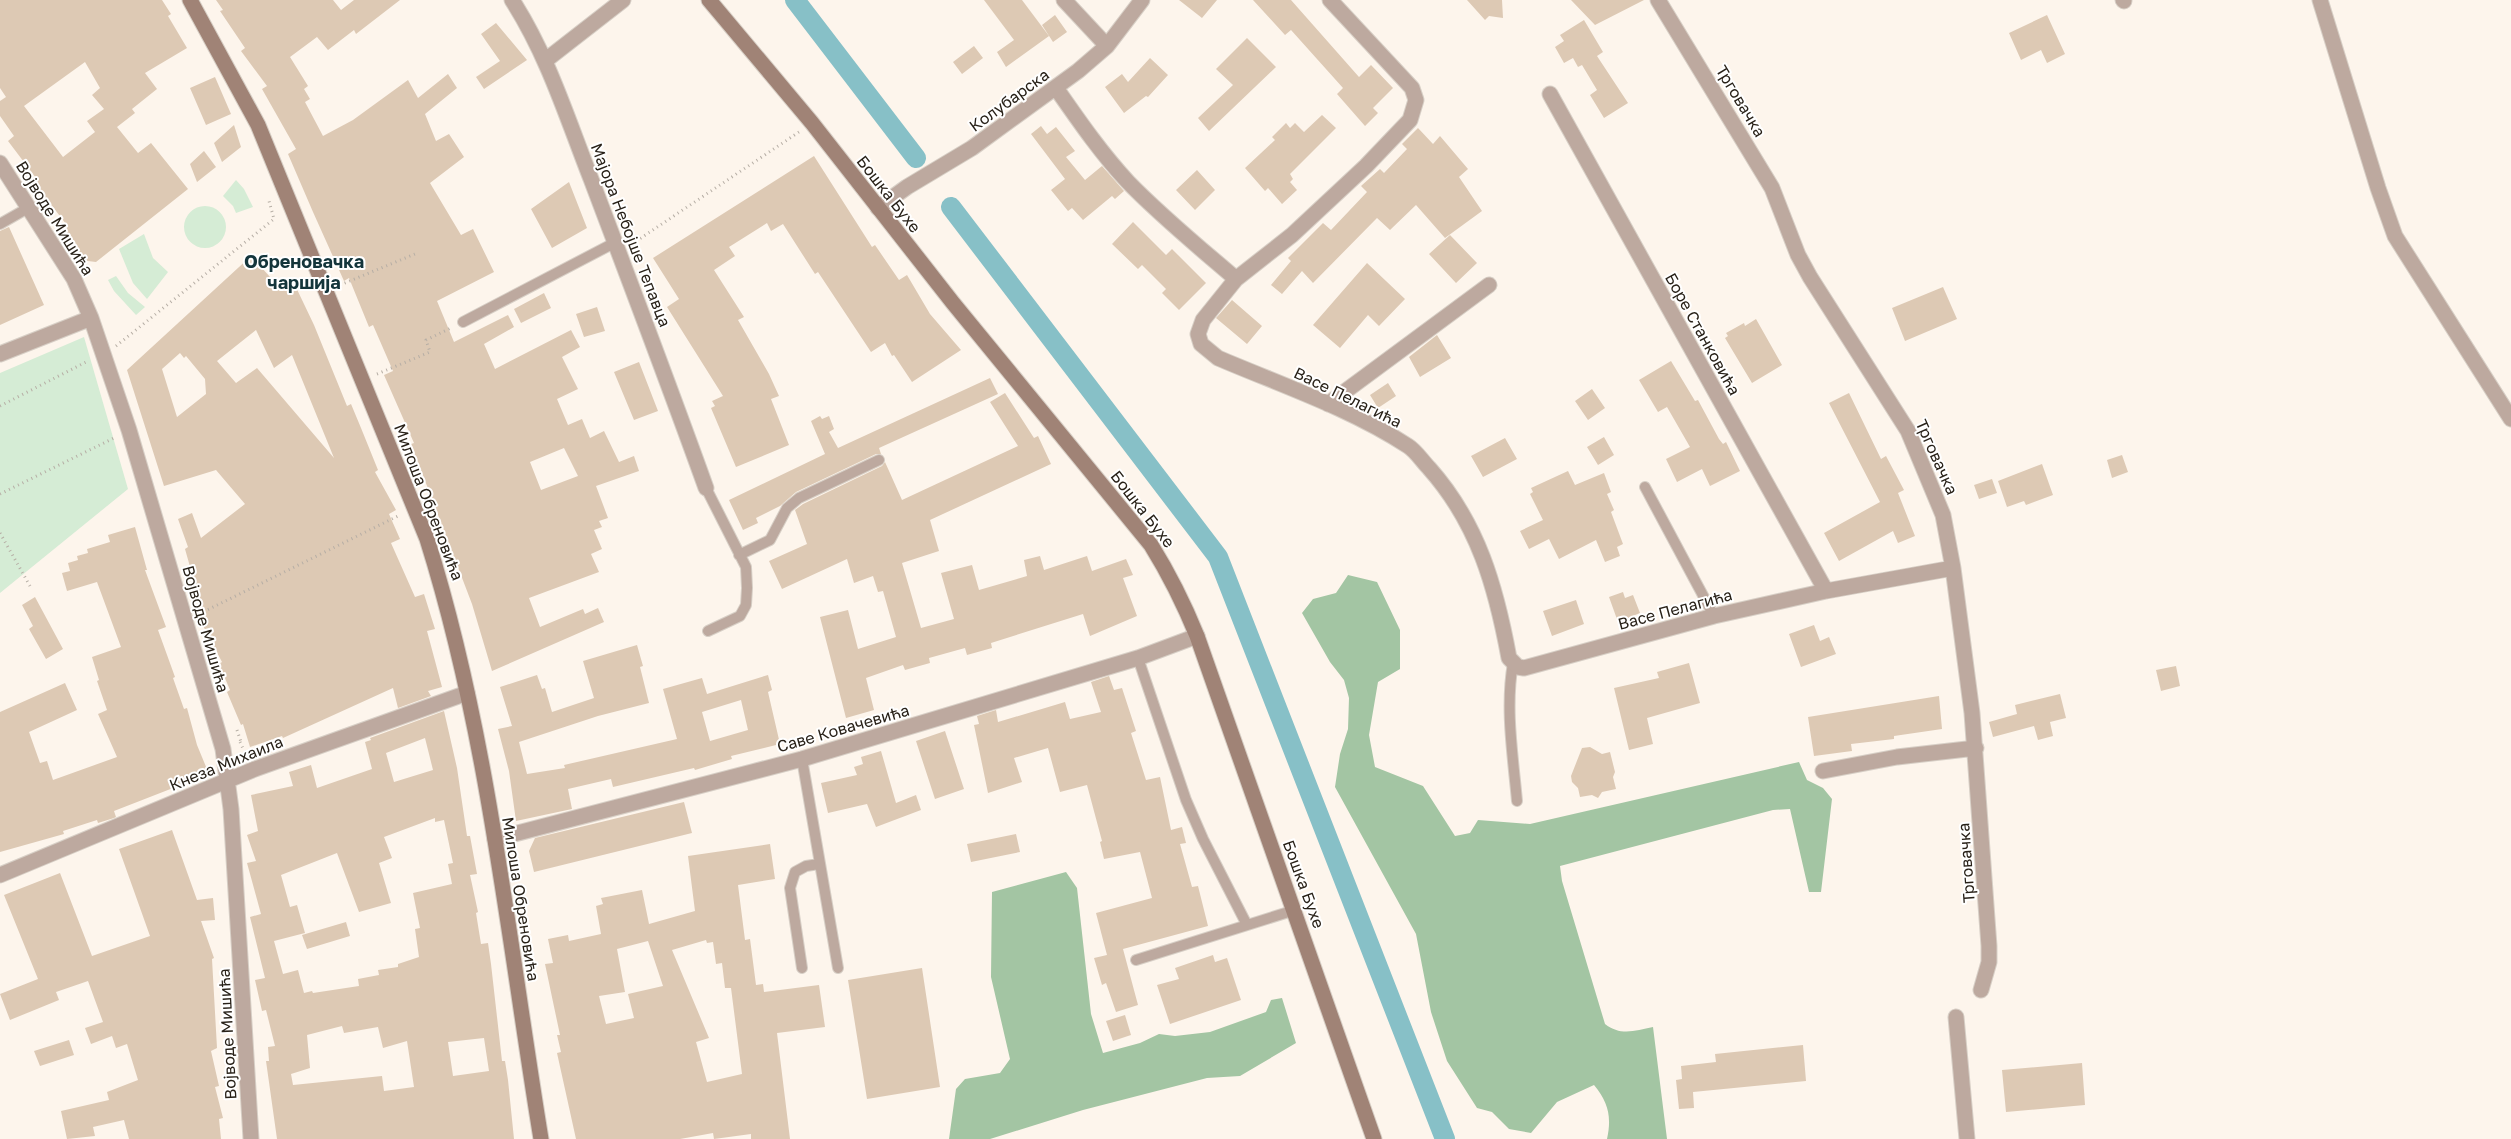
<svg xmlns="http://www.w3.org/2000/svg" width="2511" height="1139" font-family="'Golos Text',sans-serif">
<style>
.green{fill:#d5ecd5}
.forest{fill:#a3c5a3}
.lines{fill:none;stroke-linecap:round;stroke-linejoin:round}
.canal{stroke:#87c0c7;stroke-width:20}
.building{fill:#ddc9b4;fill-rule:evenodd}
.lane-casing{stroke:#d7cfc6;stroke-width:12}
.street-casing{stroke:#d7cfc6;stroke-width:17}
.secondary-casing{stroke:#d7cfc6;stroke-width:17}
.path{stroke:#b6aea5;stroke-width:3;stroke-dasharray:1 4;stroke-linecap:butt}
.lane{stroke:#bda99f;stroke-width:10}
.street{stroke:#bda99f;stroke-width:15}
.secondary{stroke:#a08376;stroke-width:15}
.labels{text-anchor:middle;stroke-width:4;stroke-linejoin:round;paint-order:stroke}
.street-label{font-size:16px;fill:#282118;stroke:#fff}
.neighbourhood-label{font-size:18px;font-weight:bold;fill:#14353b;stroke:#fff}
</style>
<rect width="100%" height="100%" fill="#fdf5ec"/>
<path class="green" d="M236,180L244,189L253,207L236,213L233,206L223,196Z
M184 227a21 21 0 1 1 42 0a21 21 0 1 1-42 0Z
M144,234L153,258L168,272L147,299L133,283L119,249Z
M116,276L128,293L145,307L136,315L114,291L108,280Z
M84,337L128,489L0,593V373Z"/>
<path class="forest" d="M1348,575L1377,582L1400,630V669L1378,682L1369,735L1375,767L1423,786L1455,836L1470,833L1478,820L1530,824L1799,762L1807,780L1823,788L1832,799L1821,892H1809L1790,809L1773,810L1560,866L1562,881L1605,1024C1620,1036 1635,1031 1653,1027L1667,1139H1607C1612,1116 1608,1102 1594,1085L1557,1102L1531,1133L1509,1129L1492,1112L1477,1108L1447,1061L1431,1012L1416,934L1335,787L1340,754L1348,729L1349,698L1344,680L1330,662L1302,613L1313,599L1336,593Z
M1066,872L1077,888L1091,1014L1103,1053L1140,1043L1159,1034L1175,1036L1210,1032L1266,1012L1271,1000L1282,998L1296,1043L1240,1076L1207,1078L1083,1110L990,1139H949L956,1089L965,1079L1000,1073L1010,1059L991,977L992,892Z"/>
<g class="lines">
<path class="canal" d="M795,0L916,158
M951,207L1218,557L1445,1139"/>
</g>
<path class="building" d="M0,0H162L171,14L168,16L187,48L145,73L157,89L132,109L135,113L117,127L138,153L151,143L188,189L96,262L80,260L60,229L66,224L33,181L36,178L8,141L14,136L0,116V101L6,97L0,88ZM85,62L100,88L92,95L104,109L87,121L95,132L63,157L24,106Z
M216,0H333L341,10L354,0H400L356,34L354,30L328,50L317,37L290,57L308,86L304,89L310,99L305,102L323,136L353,120L408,80L418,98L448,74L457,88L425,114L436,141L449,134L464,157L430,183L461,235L473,229L494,272L437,301L454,342L508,315L514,327L484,344L495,369L571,330L580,347L562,357L578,389L557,399L568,425L582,419L590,438L604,431L619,462L634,456L639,471L596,486L608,518L599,521L602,527L594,530L602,549L591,554L599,572L529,598L540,627L583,609L585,614L598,608L604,622L492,671L472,604L411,444L414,443L384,375L393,371L373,325L369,327L349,278L344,281L313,212L288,154L296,149L262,89L267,86L241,51L245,48L220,11L223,10ZM564,448L578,476L541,490L530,462Z
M984,0H1022L1049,36L1006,67L997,52L1014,40Z
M1179,0H1217L1202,18Z
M1253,0H1291L1359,77L1371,65L1393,88L1373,108L1378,113L1365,126L1337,94L1343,88L1291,30L1285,35Z
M1467,0H1502L1503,18L1489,16L1485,20Z
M1571,0H1644L1595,25Z
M1055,15L1067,32L1053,42L1042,25Z
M2047,15L2065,54L2047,63L2041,50L2021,60L2009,33Z
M1584,20L1603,52L1597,56L1628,103L1604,118L1590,95L1597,90L1582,65L1578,67L1573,58L1564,63L1555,47L1564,41L1560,35Z
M496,23L527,60L484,89L476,77L500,61L481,34Z
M1247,38L1276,67L1209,131L1198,118L1233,85L1216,69Z
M974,46L983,58L962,74L953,62Z
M1150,58L1168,75L1148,97L1146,96L1124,113L1105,87L1122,74L1128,82Z
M215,77L231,114L206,125L190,88Z
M1322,115L1336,128L1290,174L1293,179L1290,182L1297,190L1282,204L1268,188L1265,191L1245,168L1275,140L1272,137L1286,123L1290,128L1295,123L1304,132Z
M234,125L241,147L222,162L214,143Z
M1041,126L1047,134L1056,127L1075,151L1066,157L1085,180L1102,166L1124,191L1115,199L1112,196L1083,220L1072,208L1068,211L1051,190L1065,179L1031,134Z
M1418,128L1433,144L1440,136L1468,169L1459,177L1482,211L1445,238L1416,205L1390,230L1377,218L1313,283L1302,271L1282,294L1271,285L1291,261L1288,258L1323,223L1331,230L1367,192L1361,186L1380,169L1384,173L1407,149L1402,144Z
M204,151L216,167L197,182L190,164Z
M814,156L872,247L875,245L899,280L907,275L930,314L961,350L912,382L894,355L892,356L885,343L871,352L818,272L815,274L783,224L771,231L767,223L729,247L735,256L714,270L744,317L738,320L769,374L779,396L771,399L789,445L736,467L711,408L715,406L712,401L723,396L667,307L679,299L653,258Z
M1197,170L1215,190L1195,210L1176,190Z
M569,182L587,228L552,248L531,209Z
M1133,222L1166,255L1172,249L1206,283L1179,310L1162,293L1166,289L1142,265L1138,269L1112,244Z
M9,227L44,305L0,325V231Z
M1450,235L1477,263L1456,283L1429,254Z
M251,256L280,288L293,281L314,325L347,406L351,404L361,428L378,470L375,472L396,510L389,514L400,539L391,543L415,597L424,594L435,629L427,631L442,687L428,691L431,696L398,708L393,688L283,738L282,736L250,747L243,724L241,725L227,692L230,690L219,664L222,662L199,618L204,616L185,549L188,547L178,519L192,513L201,538L245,504L216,470L164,486L127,370ZM256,330L274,368L292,355L334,458L257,368L236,383L217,361ZM180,353L184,358L186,356L205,379L206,394L177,417L162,369Z
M1367,263L1405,299L1379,326L1368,315L1340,348L1313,325Z
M1943,287L1957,319L1905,341L1892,308Z
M544,293L551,308L521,323L514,309Z
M1232,300L1262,326L1247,344L1216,318Z
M597,307L605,331L584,337L576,314Z
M1756,319L1782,365L1752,383L1725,338L1728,336L1726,333L1744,323L1745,326Z
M1437,335L1451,358L1420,377L1409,357Z
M1671,361L1695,401L1698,400L1719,439L1723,444L1726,442L1740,471L1710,486L1702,469L1677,482L1666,459L1690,447L1667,407L1658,412L1639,380Z
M639,362L658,411L634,420L614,372Z
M990,378L998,394L879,448L881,454H876L796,492L780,506L756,518L758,523L743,530L729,500L825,454L811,421L820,416L822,419L829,416L834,429L829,432L838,448Z
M1388,383L1396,396L1378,408L1370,395Z
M1592,389L1605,408L1588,420L1575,401Z
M1005,393L1034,438L1038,436L1051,464L930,520L939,551L902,563L921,628L954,619L941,573L972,565L979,590L1027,576L1024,560L1040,556L1044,570L1087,556L1092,571L1126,559L1133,575L1123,578L1137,616L1090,636L1083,614L991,643L992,648L967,655L965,648L929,658L930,663L905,670L903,665L866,678L874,710L846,718L820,617L848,610L858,649L896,637L883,591L878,592L873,576L854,583L847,559L782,589L769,561L807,544L795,510L803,504L882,466L885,462L902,500L1018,446L990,402Z
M1849,393L1881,459L1886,456L1904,490L1898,493L1915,536L1898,543L1893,531L1839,561L1824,533L1880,502L1829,403Z
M1604,437L1614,455L1598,465L1587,447Z
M1505,438L1517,459L1483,477L1471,456Z
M2122,455L2128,472L2112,478L2107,460Z
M2042,464L2053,495L2026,505L2024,501L2007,507L1998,481Z
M1568,471L1575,485L1604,473L1611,492L1607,494L1614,510L1611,512L1623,544L1617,547L1620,556L1605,562L1596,540L1559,559L1549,539L1529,549L1520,531L1543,520L1530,494L1533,492L1531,488Z
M1992,479L1997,493L1979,499L1974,485Z
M135,527L147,570H145L166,627L158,630L175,677L173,678L184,709L187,708L197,745L209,774L114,811L116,817L114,818L98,823L97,820L63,831L64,834L0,852V712L65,683L77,710L29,732L40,763L47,761L53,780L117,757L98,714L107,710L97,681L99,680L92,657L121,647L97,582L67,591L62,573L70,571L68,563L78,560L77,556L88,553L87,549L110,542L108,535Z
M1623,592L1625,598L1633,595L1640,613L1618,622L1609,597Z
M35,597L63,649L46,659L29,629L33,626L22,605Z
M1576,600L1584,624L1552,636L1543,611Z
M1814,625L1820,641L1829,637L1836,654L1801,667L1789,634Z
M637,645L643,666L640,667L649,703L598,716L519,742L527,774L565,768L564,765L677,739L663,689L702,678L707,694L768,675L772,690L768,692L780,744L731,756L732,759L695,770L694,768L613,787L611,779L568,789L572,809L516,821L509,771L498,729L512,726L500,687L537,675L542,689L545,688L552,712L594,698L583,661ZM741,700L748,730L710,741L702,712Z
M1689,663L1700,703L1647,718L1653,744L1629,750L1614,688L1659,678L1657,672Z
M2176,666L2180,686L2161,691L2156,670Z
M1109,676L1114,690L1122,688L1136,731L1131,733L1146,780L1160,777L1171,830L1182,827L1186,843L1180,844L1192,887L1198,886L1208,926L1123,949L1138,1005L1116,1012L1106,983L1102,985L1094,958L1107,955L1096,913L1152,898L1140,852L1104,859L1100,842L1102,841L1087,785L1060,792L1048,748L1014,758L1022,782L988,793L974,725L979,724L977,716L996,710L998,722L1065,702L1070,719L1101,712L1091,682Z
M2060,694L2066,718L2050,722L2053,736L2038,740L2034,726L1993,737L1989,722L2017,714L2015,705Z
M1939,696L1942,729L1894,736V739L1851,744L1852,751L1814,756L1808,717Z
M444,711L457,768L467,836H470L477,874L470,875L478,912L476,913L481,944L488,943L491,964L502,1061H505L508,1080L514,1139H277L266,1061H269L268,1047L275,1046L266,1010L262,1011L255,980L265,978L250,917L261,914L247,863L256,861L247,835L258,831L251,795L293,786L289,772L311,765L317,788L372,769L365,742L371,740L370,738ZM425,738L433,770L394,782L386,753ZM435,818V822L444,820L453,863L448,864L452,884L413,893L420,928L415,929L419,957L398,964V967L378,970L379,975L358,979L359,986L313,993L312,991L304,993L298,970L283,974L274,941L305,933L297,905L290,907L281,875L337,853L359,912L391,903L379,863L392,858L384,837ZM342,1026L344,1033L378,1027L383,1048L407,1041L414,1087L384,1091L382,1076L293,1085L291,1074L310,1068L307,1035ZM484,1038L489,1071L453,1076L448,1042Z
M945,731L964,789L935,799L916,741Z
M1590,747L1602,754L1610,752L1615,772L1613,777L1616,789L1602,792L1598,798L1592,795L1580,797L1578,788L1572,782L1571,776L1582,748Z
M881,751L896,803L916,795L921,810L876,827L867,804L828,813L821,783L857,775L854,767L863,764L861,757Z
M684,802L692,833L534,872L529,851L535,838Z
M172,830L197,900L213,898L215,920L201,921L214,958L212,959L217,1048L211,1051L219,1086L215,1087L223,1118L219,1119L221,1139H129L124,1120L93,1127L95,1136L67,1139L61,1111L109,1100L107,1092L138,1080L127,1044L116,1048L112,1036L91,1044L85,1028L103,1022L88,981L56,992L59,1000L10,1020L0,994L38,979L4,895L60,873L92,956L150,936L119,849Z
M1016,834L1020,852L971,862L967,844Z
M770,844L775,879L738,885L745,940L750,939L756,985L763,984L764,992L819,985L825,1027L777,1033L790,1139H751V1134L714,1139L713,1133L680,1139H576L557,1053L561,1052L557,1035H560L545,964L553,963L548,939L568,935L569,941L601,934L596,906L603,904L601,898L642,890L649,924L695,911L688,856ZM706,940L707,943L713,942L716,964L722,963L725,988H731L742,1074L707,1082L696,1042L709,1038L672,950ZM648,941L663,986L628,994L634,1018L606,1024L599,996L625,992L617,949Z
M346,922L350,936L307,949L302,935Z
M1213,955L1215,962L1227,958L1241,1000L1170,1024L1157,985L1179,979L1175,968Z
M922,968L940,1087L867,1099L848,980Z
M1125,1015L1131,1035L1113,1041L1106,1021Z
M69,1040L74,1055L40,1066L34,1051Z
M1803,1045L1806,1081L1693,1092L1694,1108L1679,1109L1676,1080L1682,1079L1681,1066L1716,1062L1715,1054Z
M2082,1063L2085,1105L2006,1112L2002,1070Z"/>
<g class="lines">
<defs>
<path id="lane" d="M0,224L28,208
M463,322L616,242
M1645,487L1714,616
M706,488L746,567L747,588L746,605L740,616L708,631
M739,555L770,540L787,508L799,498L879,460
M1138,658L1186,800L1203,839L1247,925
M1513,663C1505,708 1513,756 1517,801
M802,759L838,968
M1136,960L1295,910
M802,968L790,888L795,872L806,866L819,864"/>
<path id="street" d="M512,0C548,56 567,118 591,179C630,282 669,385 706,488
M1064,0L1107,46
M1330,0L1412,88L1416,100L1410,120L1366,166L1292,235L1236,279L1203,320L1198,334L1201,344L1218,358C1281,385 1350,408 1408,446C1416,451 1422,461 1429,468C1478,523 1496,587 1509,658L1518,667L1524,668L1714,616L1826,591L1953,568
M1658,0L1772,188L1798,255L1810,277L1908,431L1943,515L1953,568L1972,713L1989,946V962L1981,990
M2123,0L2124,1
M2320,0L2378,188L2395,236L2511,419
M546,60L623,0
M1056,88C1079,121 1101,153 1128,182C1162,217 1200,248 1236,279
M1550,94L1826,591
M0,163L74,279L91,318L129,430L223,749L231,809L251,1139
M878,208L907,187L972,148L1078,71L1107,46L1142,0
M0,354L91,318
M1328,404L1489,285
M1823,771L1897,757L1976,748
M495,839L802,759L1138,658L1197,636
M0,875L255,769L467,693
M1956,1017L1967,1139"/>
<path id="secondary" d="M190,0L258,125L427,539C488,733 508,938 541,1139
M709,0L812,123L953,303L1151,545C1169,574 1184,604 1197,636L1374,1139"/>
</defs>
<use href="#lane" class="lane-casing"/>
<use href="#street" class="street-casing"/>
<use href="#secondary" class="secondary-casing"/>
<path class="path" d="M632,244L799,132
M340,285L415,254
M116,346L274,219L269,201
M377,374L430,352L426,340L453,327
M0,406L88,361
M0,494L116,437
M0,533L30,586
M199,614L400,515
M237,730L241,742
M240,742L246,755"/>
<use href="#lane" class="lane"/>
<use href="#street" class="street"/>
<use href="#secondary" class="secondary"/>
</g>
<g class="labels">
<g class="street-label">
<text transform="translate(1009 100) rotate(-36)" y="6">Колубарска</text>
<text transform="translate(1741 101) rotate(59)" y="6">Трговачка</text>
<text transform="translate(889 194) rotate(52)" y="6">Бошка Бухе</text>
<text transform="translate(55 218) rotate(58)" y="6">Војводе Мишића</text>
<text transform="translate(631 235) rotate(69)" y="6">Мајора Небојше Тепавца</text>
<text transform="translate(1703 334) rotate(61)" y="6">Боре Станковића</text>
<text transform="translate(1348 397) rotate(26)" y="6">Васе Пелагића</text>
<text transform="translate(1937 457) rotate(66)" y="6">Трговачка</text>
<text transform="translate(429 502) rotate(69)" y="6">Милоша Обреновића</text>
<text transform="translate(1143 509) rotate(52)" y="6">Бошка Бухе</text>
<text transform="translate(1675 609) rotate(-15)" y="6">Васе Пелагића</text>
<text transform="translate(206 629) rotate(74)" y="6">Војводе Мишића</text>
<text transform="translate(843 728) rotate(-16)" y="6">Саве Ковачевића</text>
<text transform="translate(226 763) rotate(-22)" y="6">Кнеза Михаила</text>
<text transform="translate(1966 863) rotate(-94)" y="6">Трговачка</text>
<text transform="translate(1304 884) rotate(70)" y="6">Бошка Бухе</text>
<text transform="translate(521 899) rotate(81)" y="6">Милоша Обреновића</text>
<text transform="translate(227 1034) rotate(-93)" y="6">Војводе Мишића</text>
</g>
<g class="neighbourhood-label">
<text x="304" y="268">Обреновачка<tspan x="304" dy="21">чаршија</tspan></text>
</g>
</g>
</svg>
